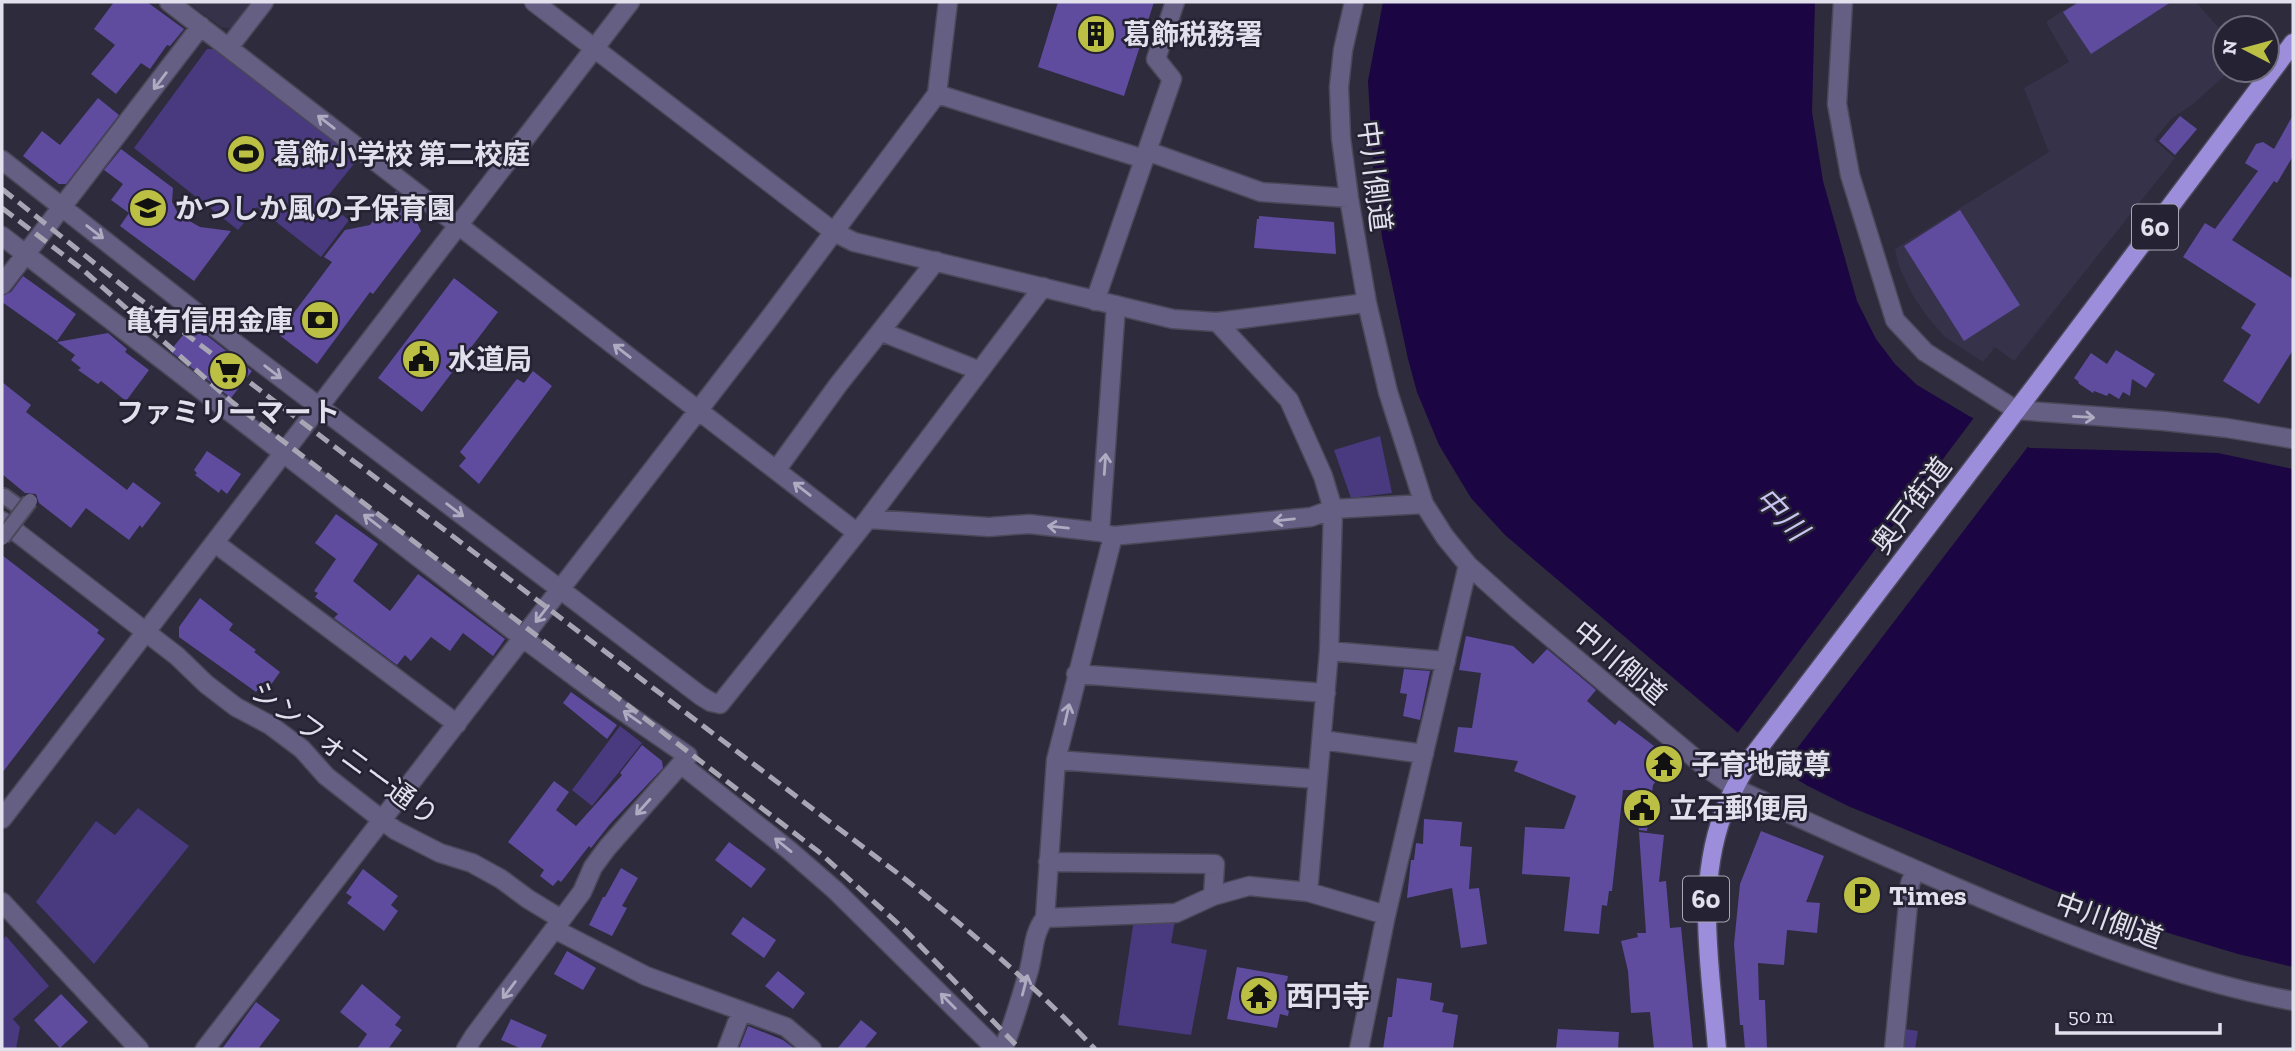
<svg xmlns="http://www.w3.org/2000/svg" width="2295" height="1051" font-family="'Zilla Slab','Noto Sans JP',serif">
<style>
.built{fill:#36324a}
.green{fill:#49397e}
.water{fill:#1b0542}
.pier{fill:#2e2b3d}
.building{fill:#5f4c9f}
.lines{fill:none;stroke-linecap:round;stroke-linejoin:round}
.pedestrian-casing{stroke:#4b4859;stroke-width:18}
.minor-casing{stroke:#4b4859;stroke-width:21}
.tertiary-casing{stroke:#4b4859;stroke-width:21}
.primary-casing{stroke:#4b4859;stroke-width:21}
.pedestrian{stroke:#655f84;stroke-width:14}
.minor{stroke:#655f84;stroke-width:18}
.tertiary{stroke:#655f84;stroke-width:18}
.primary{stroke:#9c8eda;stroke-width:18}
.rail{stroke:#a8a6b4;stroke-width:5;stroke-dasharray:14 7;stroke-linecap:butt}
.pedestrian-bridge-casing{stroke:#4b4859;stroke-width:18;stroke-linecap:butt}
.pedestrian-bridge{stroke:#655f84;stroke-width:14}
.oneway{stroke:#afacc2}
.labels{text-anchor:middle;stroke-width:5;stroke-linejoin:round;paint-order:stroke}
.shield{fill:#242233;stroke:#a8a7b4;stroke-width:2}
.shield-label{font-size:26px;font-weight:bold;fill:#e1e0ec}
.poi-label{font-size:28px;font-weight:bold;fill:#e1e0ec;stroke:#242233;text-anchor:start}
.street-label{font-size:28px;fill:#e1e0ec;stroke:#242233}
.water-label{font-size:30px;font-style:italic;fill:#c9c3f0;stroke:#242233}
</style>
<rect width="100%" height="100%" fill="#2e2b3d"/>
<path class="built" d="M187,2H254L233,29L221,27Z
M2076,2H2196L2225,35V70H2231L2193,104L2171,119L2154,140L2175,158L2014,361L1995,347L1983,362L1945,337L1926,315L1912,294L1899,266L1895,249L2049,152L2024,88L2069,62L2046,22Z"/>
<path class="green" d="M207,49H213L358,159L324,201L349,220L321,257L257,207L238,230L134,148Z
M1380,436L1392,493L1351,498L1334,450Z
M620,726L642,743L592,806L572,790Z
M138,808L189,846L94,964L36,902L96,821L115,835Z
M1134,919L1175,921L1171,943L1207,950L1191,1035L1118,1025Z
M6,936L49,986L13,1019L20,1027L16,1049H2V940Z
M1905,1029L1918,1031L1915,1049H1902Z"/>
<path class="water" d="M1383,2H1815L1812,112L1823,181L1857,301L1876,339L1895,364L1917,385L1969,416L2030,448L2218,453L2293,469V967L2238,954L2132,922L1848,806L1808,786L1783,771L1505,535L1471,498L1439,445L1417,392L1408,359L1382,237L1373,167L1368,81Z"/>
<path class="pier" d="M1976,415L2030,444L1779,772L1736,735Z"/>
<path class="building" d="M114,2H147L184,29L170,46L167,45L150,69L141,63L116,94L91,74L115,45L94,29Z
M1058,2H1154L1124,96L1038,67Z
M2079,2H2171L2091,54L2063,12Z
M98,98L119,115L66,184H59L23,156L42,131L60,145Z
M2293,115V156L2277,183L2274,181L2232,240L2293,279V350L2259,404L2223,381L2251,335L2241,328L2256,304L2183,257L2205,223L2215,229L2258,171L2245,163L2256,144L2263,142L2274,149Z
M2180,116L2197,129L2175,155L2159,141Z
M121,149L173,188L172,202L179,215L200,227L231,231L194,281L120,226L129,213L111,200L123,184L104,170Z
M396,191L406,199L421,231L373,294L370,292L317,364L278,334L332,262L324,257L345,230L370,225Z
M1960,210L2020,305L1964,341L1904,246Z
M1259,216L1334,222L1336,254L1254,248L1257,219H1259Z
M23,276L76,314L57,341L2,302V296L11,292Z
M454,278L498,312L422,412L378,378Z
M192,324L252,371L231,398L170,351Z
M108,333L127,349L125,352L149,370L126,401L101,381L98,384L78,370L81,368L71,360L75,355L57,342Z
M2116,350L2155,374L2146,388L2132,379L2130,396L2123,392L2119,399L2109,393L2107,396L2094,391L2093,393L2078,383L2079,382L2074,378L2091,353L2107,364Z
M533,371L552,386L479,484L459,466L466,458L460,452L517,379L524,383Z
M2,382L31,405L26,412L127,490L133,482L161,503L142,528L140,525L129,540L86,508L71,528L39,503L36,494L25,493L2,474Z
M207,451L241,474L227,494L221,489L219,493L195,475L197,473L194,470Z
M336,514L378,544L353,581L390,611L418,574L505,639L493,656L463,633L450,651L431,637L411,661L405,655L397,665L334,618L338,614L315,597L318,593L314,591L336,559L315,543Z
M2,555L99,630L97,633L105,639L2,773Z
M200,598L233,624L229,630L256,650L254,652L280,672L270,686L264,682L256,692L179,637V627Z
M1466,636L1513,646L1533,664L1547,649L1596,690L1587,701L1615,725L1619,720L1642,737L1654,746L1652,749L1670,763L1653,785L1647,831L1639,830L1636,790H1623L1612,891H1609L1607,906L1602,905L1599,934L1564,931L1570,877L1522,874L1525,827L1564,829L1576,796L1514,771L1518,761L1454,752L1458,727L1472,728L1481,673L1459,670Z
M1404,669L1430,671L1420,720L1403,716L1407,694L1400,693Z
M571,692L617,725L607,739L563,703Z
M642,745L662,761L663,768L610,824L591,848L589,846L561,882L558,880L553,886L540,876L544,870L508,842L554,781L569,792L556,810L576,826L622,775L620,773Z
M1424,819L1462,822L1460,846L1472,847L1469,889L1479,888L1487,944L1461,948L1452,888L1407,898L1411,860H1414L1416,843L1423,844Z
M1761,831L1824,856L1806,902L1820,903L1817,933L1787,930L1784,965L1758,963L1759,1000H1765L1767,1049H1745L1743,1025H1740L1734,944L1740,884Z
M1639,832L1664,835L1659,882L1666,881L1670,928L1681,927L1693,1049H1654L1650,1012L1631,1013L1628,971L1621,941L1638,937L1637,933H1646Z
M729,842L766,869L751,888L715,860Z
M621,868L638,878L622,906L627,908L612,936L589,925L603,897H605Z
M363,869L398,896L391,905L398,911L384,931L347,903L352,897L346,893Z
M743,917L776,940L764,958L731,934Z
M567,951L596,968L583,990L554,974Z
M1237,967L1288,976L1285,990L1292,992L1288,1016L1280,1014L1277,1028L1227,1019Z
M778,971L805,993L793,1009L765,986Z
M1397,978L1432,983L1430,1000L1444,1003L1442,1012L1458,1015L1453,1049H1383L1388,1017H1392Z
M362,984L401,1017L395,1025L402,1030L388,1049H357L367,1034L340,1012Z
M61,994L88,1022L60,1048L34,1020Z
M256,1002L280,1020L258,1049H222Z
M511,1019L547,1035L540,1049H522L501,1040Z
M861,1020L877,1033L864,1049H837Z
M748,1026L783,1040L795,1049H739Z
M1558,1029L1619,1032L1618,1049H1556Z"/>
<g class="lines">
<defs>
<path id="pedestrian" d="M4,496L23,510"/>
<path id="minor" d="M169,2L856,532
M1354,2L1343,50L1339,87L1341,138L1349,198L1367,303L1388,392L1424,504L1445,537L1468,565L1517,609L1704,766L1735,788C1810,824 1886,857 1962,890C2069,936 2179,980 2293,1001
M1843,2L1837,104L1850,175L1895,320L1925,352L2016,410L2164,421L2227,428L2293,439
M229,47L264,2
M937,94L1144,159
M1147,151L1261,192L1349,198
M2,160L235,343L701,696L711,702L720,704L868,519L1043,287
M2,236L523,638L601,696L688,756L607,848L593,867L582,892L474,1036L466,1049
M2,285L201,26
M1095,301L1172,79L1156,59L1175,2
M1217,322L1289,400L1323,476L1333,509L1329,651L1308,892
M882,332L980,371
M777,469L838,385L936,261
M868,519L989,527L1029,524L1100,532L1113,536L1311,517L1333,509L1424,504
M2,521L177,656L206,684L236,707L270,725L302,749L326,776L395,830L440,853L472,863L501,879L528,899L561,919
M1100,532L1116,305
M215,543L457,724
M1329,651L1446,661
M1076,674L1326,693
M1322,740L1424,754
M1056,760L1317,779
M682,765L789,850L835,890L996,1049
M1048,862L1215,864L1213,896
M1045,918L1176,913L1213,896L1249,886L1308,892L1386,915
M554,929L646,976L786,1027L812,1049
M205,1049L765,324L937,94L948,2
M727,1049L741,1012
M1003,1049C1014,1023 1021,997 1029,970C1034,951 1033,933 1045,918L1056,760L1113,536
M1359,1049L1386,915L1468,565
M1894,1049L1910,884L1915,870"/>
<path id="tertiary" d="M534,2L834,232L854,242L1173,319L1217,322L1358,304
M2,819L630,2
M2,902L139,1049"/>
<path id="primary" d="M1717,1049C1711,971 1695,890 1723,814C1730,794 1741,775 1752,757L2042,377L2293,43"/>
</defs>
<use href="#pedestrian" class="pedestrian-casing"/>
<use href="#minor" class="minor-casing"/>
<use href="#tertiary" class="tertiary-casing"/>
<use href="#primary" class="primary-casing"/>
<use href="#pedestrian" class="pedestrian"/>
<use href="#minor" class="minor"/>
<use href="#tertiary" class="tertiary"/>
<use href="#primary" class="primary"/>
<path class="rail" d="M2,189L133,294L900,875C970,931 1033,984 1095,1049
M2,208L82,269L232,402L819,852L905,930L1020,1049"/>
<defs>
<path id="pedestrian-bridge" d="M2,538L30,501"/>
</defs>
<use href="#pedestrian-bridge" class="pedestrian-bridge-casing"/>
<use href="#pedestrian-bridge" class="pedestrian-bridge"/>
</g>
<defs><path id="oneway-shaft" d="M-6 0H5M1.5-3L5.5 0L1.5 3" fill="none" stroke-width="1.6" stroke-linecap="round" stroke-linejoin="round" transform="scale(1.75)"/></defs>
<g class="oneway">
<use href="#oneway-shaft" transform="translate(160 81) rotate(127)"/>
<use href="#oneway-shaft" transform="translate(326 122) rotate(-142)"/>
<use href="#oneway-shaft" transform="translate(95 232) rotate(38)"/>
<use href="#oneway-shaft" transform="translate(622 351) rotate(-142)"/>
<use href="#oneway-shaft" transform="translate(273 372) rotate(37)"/>
<use href="#oneway-shaft" transform="translate(2084 417) rotate(3)"/>
<use href="#oneway-shaft" transform="translate(1105 464) rotate(-86)"/>
<use href="#oneway-shaft" transform="translate(802 489) rotate(-142)"/>
<use href="#oneway-shaft" transform="translate(455 510) rotate(37)"/>
<use href="#oneway-shaft" transform="translate(1284 520) rotate(174)"/>
<use href="#oneway-shaft" transform="translate(372 521) rotate(-142)"/>
<use href="#oneway-shaft" transform="translate(1058 527) rotate(-174)"/>
<use href="#oneway-shaft" transform="translate(542 614) rotate(128)"/>
<use href="#oneway-shaft" transform="translate(1067 714) rotate(-77)"/>
<use href="#oneway-shaft" transform="translate(632 717) rotate(-145)"/>
<use href="#oneway-shaft" transform="translate(643 807) rotate(132)"/>
<use href="#oneway-shaft" transform="translate(783 845) rotate(-141)"/>
<use href="#oneway-shaft" transform="translate(1025 985) rotate(-75)"/>
<use href="#oneway-shaft" transform="translate(509 990) rotate(127)"/>
<use href="#oneway-shaft" transform="translate(948 1001) rotate(-135)"/>
</g>
<defs>
<symbol id="building-disc" viewBox="-11 -11 22 22"><circle r="9.5" fill="#bbc044" stroke="#242233"/><path d="M-4-6H4V6H1V3H-1V6H-4ZM-2.5-4.3h1.7v1.8h-1.7ZM.8-4.3h1.7v1.8H.8ZM-2.5-1h1.7V.8h-1.7ZM.8-1h1.7V.8H.8Z" fill="#111"/></symbol>
<symbol id="stadium-disc" viewBox="-11 -11 22 22"><circle r="9.5" fill="#bbc044" stroke="#242233"/><path d="M0-5a6.5 5 0 1 0 0 10a6.5 5 0 1 0 0-10ZM-3.5-1.8h7v3.6h-7Z" fill="#111"/></symbol>
<symbol id="school-disc" viewBox="-11 -11 22 22"><circle r="9.5" fill="#bbc044" stroke="#242233"/><path d="M0-5L7-2L0 1L-7-2ZM-4 1L0 2.5L4 1V4Q0 6-4 4Z" fill="#111"/></symbol>
<symbol id="bank-disc" viewBox="-11 -11 22 22"><circle r="9.5" fill="#bbc044" stroke="#242233"/><path d="M-6-4H6V4H-6ZM0-2.3a2.3 2.3 0 1 0 0 4.6a2.3 2.3 0 1 0 0-4.6Z" fill="#111"/></symbol>
<symbol id="civic-disc" viewBox="-11 -11 22 22"><circle r="9.5" fill="#bbc044" stroke="#242233"/><path d="M-.6-6.5H3V-4.5H.6V-3L4-1V1h2V6H-6V1h2V-1L-.6-3ZM-1.2 2.5V6h2.4V2.5Z" fill="#111"/></symbol>
<symbol id="supermarket-disc" viewBox="-11 -11 22 22"><circle r="9.5" fill="#bbc044" stroke="#242233"/><path d="M-6-5.5h2.5l.6 2H6L4.5 2H-2.5L-4.4-4H-6ZM-1.5 3.2a1.3 1.3 0 1 0 .1 0ZM3 3.2a1.3 1.3 0 1 0 .1 0Z" fill="#111"/></symbol>
<symbol id="temple-disc" viewBox="-11 -11 22 22"><circle r="9.5" fill="#bbc044" stroke="#242233"/><path d="M0-6L5-2H3V0L6.5 2.5H4V6H1.5V3h-3V6H-4V2.5H-6.5L-3 0V-2H-5Z" fill="#111"/></symbol>
<symbol id="parking-disc" viewBox="-11 -11 22 22"><circle r="9.5" fill="#bbc044" stroke="#242233"/><path d="M-3.5-5.5H1a3.5 3.5 0 0 1 0 7H-1V5.5H-3.5ZM-1-3.4V-.6H.8a1.4 1.4 0 0 0 0-2.8Z" fill="#111"/></symbol>
</defs>
<g fill-rule="evenodd">
<use href="#building-disc" x="1074" y="12" width="44" height="44"/>
<use href="#stadium-disc" x="224" y="132" width="44" height="44"/>
<use href="#school-disc" x="126" y="186" width="44" height="44"/>
<use href="#bank-disc" x="298" y="298" width="44" height="44"/>
<use href="#civic-disc" x="399" y="337" width="44" height="44"/>
<use href="#supermarket-disc" x="206" y="349" width="44" height="44"/>
<use href="#temple-disc" x="1642" y="742" width="44" height="44"/>
<use href="#civic-disc" x="1620" y="786" width="44" height="44"/>
<use href="#parking-disc" x="1840" y="873" width="44" height="44"/>
<use href="#temple-disc" x="1237" y="974" width="44" height="44"/>
</g>
<g class="labels">
<g class="shield">
<rect x="2132" y="204.5" width="46" height="45" rx="5"/>
<rect x="1683" y="876.5" width="46" height="45" rx="5"/>
</g>
<g class="shield-label">
<text x="2155" y="236">60</text>
<text x="1706" y="908">60</text>
</g>
<g class="poi-label">
<text x="1123" y="44">葛飾税務署</text>
<text x="273" y="164">葛飾小学校 第二校庭</text>
<text x="175" y="218">かつしか風の子保育園</text>
<text x="293" y="330" text-anchor="end">亀有信用金庫</text>
<text x="448" y="369">水道局</text>
<text x="228" y="422" text-anchor="middle">ファミリーマート</text>
<text x="1691" y="774">子育地蔵尊</text>
<text x="1669" y="818">立石郵便局</text>
<text x="1889" y="905">Times</text>
<text x="1286" y="1006">西円寺</text>
</g>
<g class="street-label">
<text transform="translate(1375 176) rotate(83)" y="10">中川側道</text>
<text transform="translate(1911 505) rotate(-53)" y="10">奥戸街道</text>
<text transform="translate(1620 662) rotate(40)" y="10">中川側道</text>
<text transform="translate(345 753) rotate(36)" y="10">シンフォニー通り</text>
<text transform="translate(2109 920) rotate(20)" y="10">中川側道</text>
</g>
<g class="water-label">
<text transform="translate(1781 514) rotate(46)" y="10">中川</text>
</g>
</g>
<rect width="2295" height="1051" fill="none" stroke="#e1e0ec" stroke-width="7"/>
<g transform="translate(2246 49) rotate(276)"><circle r="33" fill="#242233" stroke="#706e7d" stroke-width="2"/>
<path d="M0-5L12 26L0 18L-12 26Z" fill="#bbc044"/>
<text y="-10" font-size="19" font-weight="bold" text-anchor="middle" fill="#e1e0ec">N</text>
</g>
<path d="M2057 1023v10h163v-10" fill="none" stroke="#e1e0ec" stroke-width="3.5"/>
<text x="2068" y="1023" font-size="21" fill="#e1e0ec" stroke="#242233" stroke-width="5" paint-order="stroke">50 m</text>
</svg>
